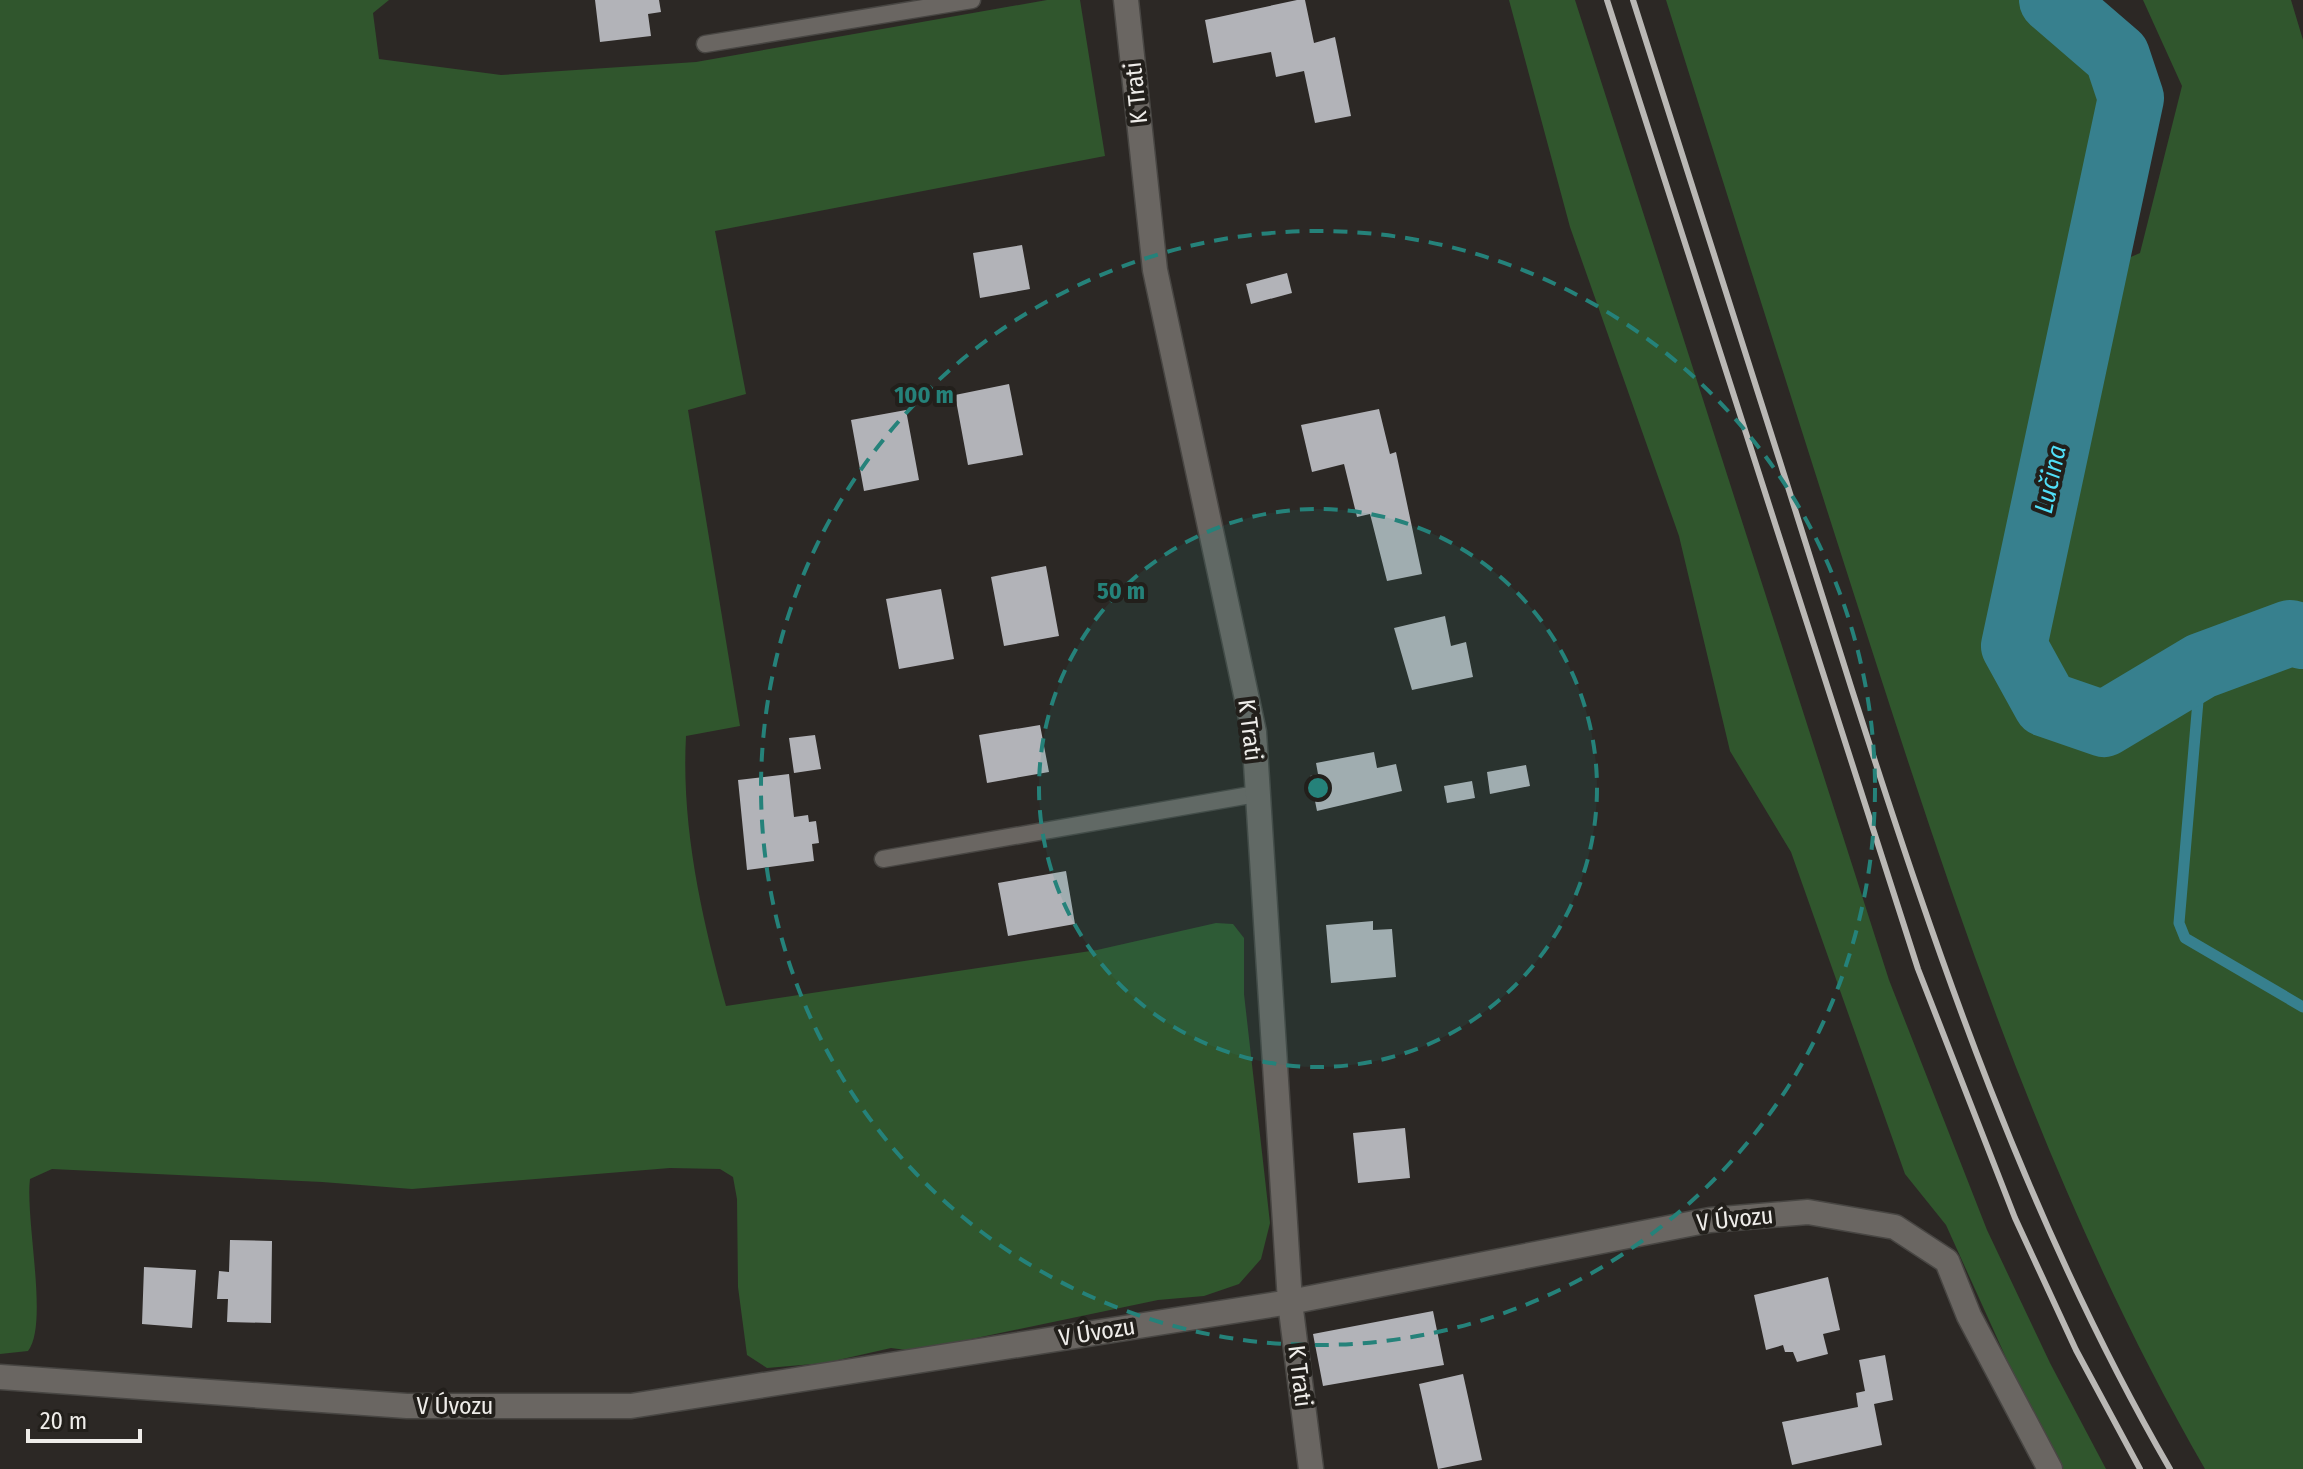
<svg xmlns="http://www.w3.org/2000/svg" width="2303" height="1469" font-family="'Fira Sans Condensed',sans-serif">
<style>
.green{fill:#30562d}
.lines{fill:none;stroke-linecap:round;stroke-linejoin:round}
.stream{stroke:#37808e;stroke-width:11}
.river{stroke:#37808e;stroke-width:66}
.building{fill:#b2b3b8}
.service-casing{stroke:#484643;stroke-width:19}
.minor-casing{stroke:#484643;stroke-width:27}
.service{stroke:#6a6662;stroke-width:16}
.minor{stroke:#6a6662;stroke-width:24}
.rail{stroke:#bab8b5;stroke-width:6}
.ring{fill:none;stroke:#25827a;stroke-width:4;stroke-dasharray:14 10}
.labels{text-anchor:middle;stroke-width:8;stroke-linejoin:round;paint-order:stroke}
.street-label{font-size:24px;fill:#eeece9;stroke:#221f1b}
.water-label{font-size:26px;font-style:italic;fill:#50dff8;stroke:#221f1b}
.centre{fill:#25827a;stroke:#221f1b;stroke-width:4}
.ring-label{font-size:24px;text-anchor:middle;font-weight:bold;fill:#25827a;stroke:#221f1b;stroke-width:8;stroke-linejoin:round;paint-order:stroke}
</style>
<rect width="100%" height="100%" fill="#2c2825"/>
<path class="green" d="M0,0H389L373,13L379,59L501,75L696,62L1047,0H1080L1105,156L715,231L746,394L688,410L740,726L686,736C681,827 702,919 726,1006L1097,950L1216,923L1233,924L1244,938V994L1270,1223L1261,1259L1239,1284L1204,1296L1158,1300L914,1351L891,1348L825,1363L767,1368L747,1355L738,1287L737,1199L733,1177L720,1169L670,1168L412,1189L322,1182L52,1169L30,1179C25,1220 49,1324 28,1351L0,1354Z
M1509,0H1575L1889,980L1987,1230L2050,1363L2106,1469H2063L2031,1413L1946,1225L1905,1174L1791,852L1730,751L1679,536L1570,227Z
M1666,0H2025L2102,61L2116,109L2082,278L2140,253L2182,86L2143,0H2291L2303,40V1469H2205C2059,1216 1967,945 1878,669C1806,446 1736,223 1666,0Z"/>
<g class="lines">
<path class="stream" d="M2201,666L2179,923L2185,938L2303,1007"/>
<path class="river" d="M2052,0L2117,56L2131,98L2014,646L2046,704L2104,724L2201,666L2290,633L2303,636"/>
</g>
<path class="building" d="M595,0H659L661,12L648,14L651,36L600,42Z
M1297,0H1305L1314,43L1335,37L1351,116L1315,123L1304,71L1276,77L1271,52L1213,63L1205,20Z
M1022,245L1030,289L980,298L973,253Z
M1287,273L1292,293L1251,304L1246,284Z
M1009,384L1023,455L968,465L955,395Z
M1379,409L1390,454L1396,452L1422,574L1387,581L1370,514L1357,517L1344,464L1312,472L1301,425Z
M906,410L919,480L864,491L851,420Z
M1046,566L1059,636L1004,646L991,577Z
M941,589L954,659L899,669L886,599Z
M1445,616L1451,646L1466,642L1473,677L1412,690L1394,628Z
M1040,725L1049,772L987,783L979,735Z
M815,735L821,769L794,773L789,738Z
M1374,752L1377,768L1396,764L1402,791L1317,811L1310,776L1318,774L1316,763Z
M1526,765L1530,786L1490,794L1487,772Z
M789,774L794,817L808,815L809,822L816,821L819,843L812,844L814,861L747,870L738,780Z
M1472,781L1475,798L1447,803L1444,786Z
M1066,871L1075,924L1008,936L998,883Z
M1373,921V930L1392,929L1396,977L1331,983L1326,925Z
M1405,1128L1410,1178L1358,1183L1353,1133Z
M230,1240L272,1241L271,1323L227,1322L228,1299H217L219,1271L229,1272Z
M144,1267L196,1270L192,1328L142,1324Z
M1828,1277L1840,1330L1823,1334L1828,1354L1797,1362L1793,1352H1785L1783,1345L1766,1350L1754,1295Z
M1433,1311L1444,1365L1323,1386L1313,1334Z
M1885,1355L1893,1400L1874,1404L1882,1445L1792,1465L1782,1422L1858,1407L1856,1393L1865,1391L1859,1360Z
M1463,1374L1482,1460L1438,1469L1419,1384Z"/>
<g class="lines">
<defs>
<path id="service" d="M705,44L972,0
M883,859L1256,794"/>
<path id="minor" d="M1126,0L1155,270L1254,732L1290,1302L1311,1469
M0,1377L407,1406H631L1290,1302L1710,1220L1808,1212L1895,1227L1947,1261L1969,1316L2050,1469"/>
</defs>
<use href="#service" class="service-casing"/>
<use href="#minor" class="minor-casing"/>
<use href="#service" class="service"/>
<use href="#minor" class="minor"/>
<path class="rail" d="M1607,0L1918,969L2015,1218L2076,1350L2140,1469
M1633,0C1708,230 1779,460 1852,690C1938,958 2028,1224 2170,1469"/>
</g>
<circle cx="1318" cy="788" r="279" fill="#25827a" fill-opacity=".12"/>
<g class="ring">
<circle cx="1318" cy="788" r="279"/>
<circle cx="1318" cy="788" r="557"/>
</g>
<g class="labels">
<g class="street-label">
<text transform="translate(1136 93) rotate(-96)" y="8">K Trati</text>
<text transform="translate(1250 730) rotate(83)" y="8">K Trati</text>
<text transform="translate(1735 1219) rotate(-6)" y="8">V Úvozu</text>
<text transform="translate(1097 1332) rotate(-9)" y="8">V Úvozu</text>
<text transform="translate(1300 1376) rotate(83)" y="8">K Trati</text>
<text x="455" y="1414">V Úvozu</text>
</g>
<g class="water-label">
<text transform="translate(2050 479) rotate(-78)" y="9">Lučina</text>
</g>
</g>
<circle cx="1318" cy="788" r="12" class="centre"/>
<g class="ring-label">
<text x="924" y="403">100 m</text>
<text x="1121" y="599">50 m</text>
</g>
<path d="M28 1429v12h112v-12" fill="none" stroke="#eeece9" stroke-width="4"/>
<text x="40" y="1429" font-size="24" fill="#eeece9" stroke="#221f1b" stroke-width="6" paint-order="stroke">20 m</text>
</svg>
